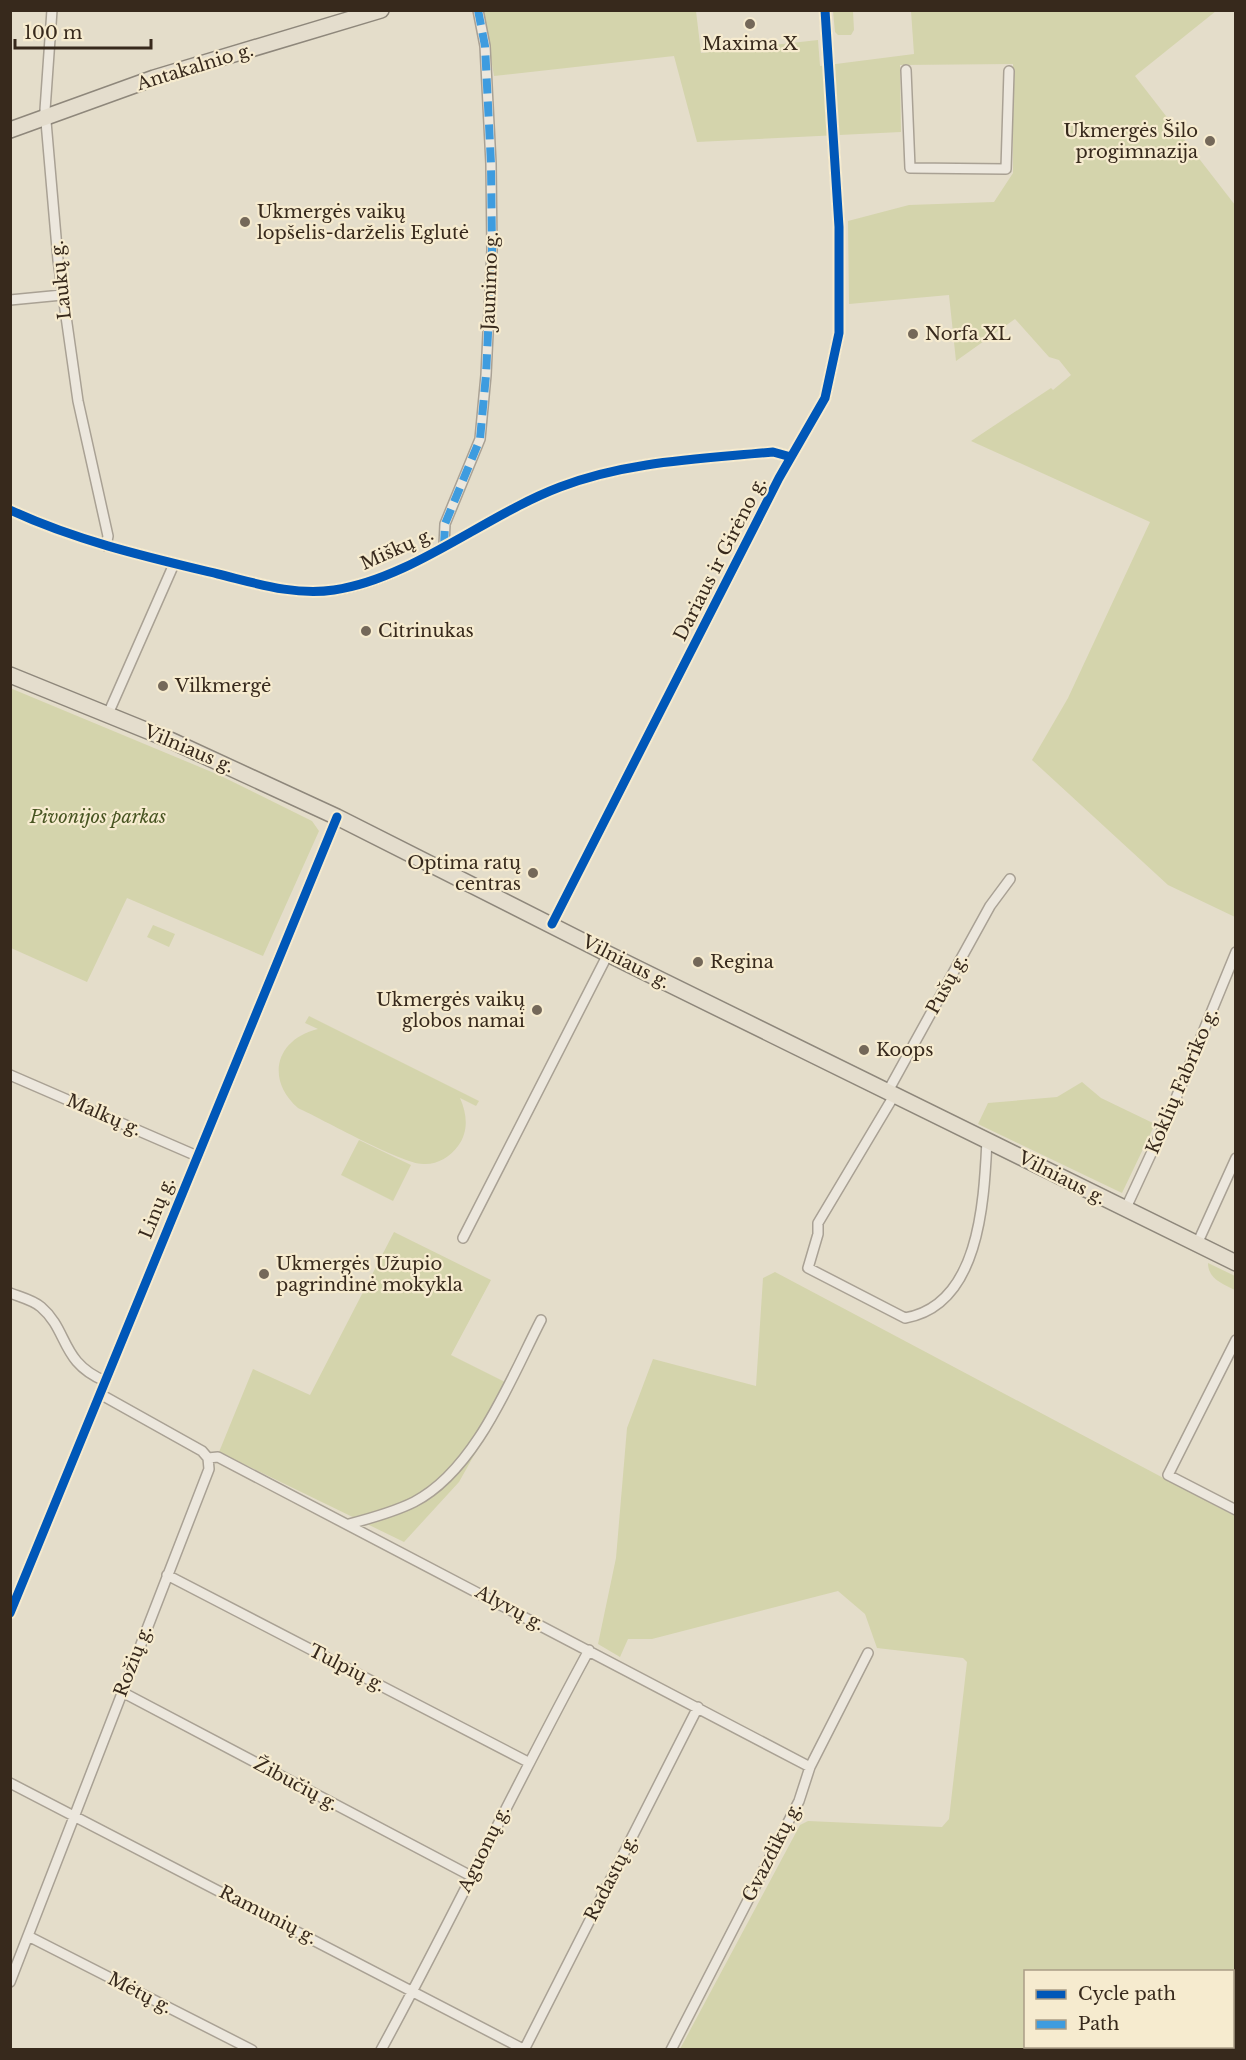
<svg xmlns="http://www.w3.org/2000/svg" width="1246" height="2060" font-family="'Libre Baskerville',serif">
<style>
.green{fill:#d4d4ac;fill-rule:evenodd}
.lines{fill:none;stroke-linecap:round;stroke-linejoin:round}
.street-casing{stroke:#a9a194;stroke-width:12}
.primary-casing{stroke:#8e877b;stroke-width:18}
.street{stroke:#ece7dd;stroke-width:9}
.primary{stroke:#e4ddcd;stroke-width:15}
.quiet{stroke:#3e9cdf;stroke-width:8;stroke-dasharray:15 8;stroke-linecap:butt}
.cycleway-casing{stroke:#f6ebcf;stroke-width:13}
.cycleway{stroke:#0057b8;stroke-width:9}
.poi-dot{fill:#746859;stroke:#f6ebcf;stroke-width:2}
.labels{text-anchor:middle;stroke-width:4.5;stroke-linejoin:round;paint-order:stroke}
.poi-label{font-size:18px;fill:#37291c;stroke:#f6ebcf;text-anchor:start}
.street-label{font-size:18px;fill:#37291c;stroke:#f6ebcf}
.park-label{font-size:18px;font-style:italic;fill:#485522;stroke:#f6ebcf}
</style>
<rect width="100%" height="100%" fill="#e4ddca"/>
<path class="green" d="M483,11H696L701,53L818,40L820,66L914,54L911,11H1216L1135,76L1235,205V917L1168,885L1032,760L1068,698L1150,522L971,441L1051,388L1053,390L1071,375L1059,360L1049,357L1015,319L956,361L949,295L849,304L848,221L909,205L994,202L1013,173V64L900,65L901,132L697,142L674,56L494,76Z
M833,11H853L854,30L851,35H838L835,32Z
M10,688L219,775L312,821L319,831L263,956L127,898L87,982L11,948Z
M153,925L175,934L169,947L147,937Z
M309,1016L479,1101L476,1106L460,1098C467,1114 469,1131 458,1146C450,1157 437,1165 423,1164C402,1164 322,1119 298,1108C265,1079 276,1039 318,1029L305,1023Z
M1082,1082L1101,1098L1155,1124L1122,1193L978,1124L988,1103L1057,1097Z
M359,1140L411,1165L393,1201L341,1175Z
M394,1232L491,1280L451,1355L513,1386L459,1482L404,1542L219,1452L253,1369L310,1395Z
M1208,1263L1235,1276V1290C1223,1284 1208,1279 1208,1263Z
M775,1272L1235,1516V2049H680L800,1825L808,1821L942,1827L949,1819L967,1662L963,1658L877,1648L865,1614L838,1591L652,1639H628L620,1657L598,1644L616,1558L627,1428L653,1359L756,1386L763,1278ZM1026,1972H1232V2046H1026Z"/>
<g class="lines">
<defs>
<path id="street" d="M52,10L45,110L58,260L78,401L108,536L106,546
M906,70L910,168L1006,169L1009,71
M10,300L62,295
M10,510C77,541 147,557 218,574C255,583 294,596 334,590C411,579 486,515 560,487C628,461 701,459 773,452L791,457
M444,546L445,524L480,439L486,375L492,250L491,164L485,46L478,10
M108,714L174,564
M552,924L779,478L825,398L839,333V227L825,10
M10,1075L197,1156
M888,1091L990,906L1010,879
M895,1094L818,1223V1234L808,1268L905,1318C980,1305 984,1201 987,1140
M1125,1210L1169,1115L1236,952
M463,1238L608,954
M1197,1244L1236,1158
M10,1293C20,1297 33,1300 41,1307C69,1331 60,1362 105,1381
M1236,1340L1168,1475L1236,1510
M208,1458L218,1457L810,1767
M349,1524C372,1518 394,1512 414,1502C476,1470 511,1378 541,1320
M167,1575L528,1762
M10,1613L337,817
M122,1692L471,1876
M10,1783L525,2050
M28,1936L252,2050
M10,1982L209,1469L208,1458L202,1451L100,1394
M381,2050C453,1918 517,1782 589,1650
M524,2050L698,1707
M671,2050L799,1801L810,1767L868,1653"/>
<path id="primary" d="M10,130L154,78L381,10
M10,675L170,740L337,817L608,954L1236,1263"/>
</defs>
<use href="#street" class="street-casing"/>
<use href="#primary" class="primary-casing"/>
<use href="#street" class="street"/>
<use href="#primary" class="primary"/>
<path class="quiet" d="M444,546L445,524L480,439L486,375L492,250L491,164L485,46L478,10"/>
<defs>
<path id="cycleway" d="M10,510C77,541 147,557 218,574C255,583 294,596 334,590C411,579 486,515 560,487C628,461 701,459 773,452L791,457
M552,924L779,478L825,398L839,333V227L825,10
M10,1613L337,817"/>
</defs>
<use href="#cycleway" class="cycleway-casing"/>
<use href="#cycleway" class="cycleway"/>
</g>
<g class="poi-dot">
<circle cx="750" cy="24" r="6"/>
<circle cx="1210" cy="141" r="6"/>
<circle cx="245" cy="222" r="6"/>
<circle cx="913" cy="334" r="6"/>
<circle cx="366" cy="631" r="6"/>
<circle cx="163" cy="686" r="6"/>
<circle cx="533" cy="873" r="6"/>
<circle cx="698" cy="962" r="6"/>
<circle cx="537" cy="1010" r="6"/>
<circle cx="864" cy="1050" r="6"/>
<circle cx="264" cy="1274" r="6"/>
</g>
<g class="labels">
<g class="poi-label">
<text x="750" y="50" text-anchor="middle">Maxima X</text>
<text x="1198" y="137" text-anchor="end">Ukmergės Šilo<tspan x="1198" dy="21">progimnazija</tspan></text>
<text x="257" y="218">Ukmergės vaikų<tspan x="257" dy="21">lopšelis-darželis Eglutė</tspan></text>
<text x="925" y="340">Norfa XL</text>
<text x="378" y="637">Citrinukas</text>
<text x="175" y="692">Vilkmergė</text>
<text x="521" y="869" text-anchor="end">Optima ratų<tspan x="521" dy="21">centras</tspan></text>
<text x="710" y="968">Regina</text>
<text x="525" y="1006" text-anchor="end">Ukmergės vaikų<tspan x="525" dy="21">globos namai</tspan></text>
<text x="876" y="1056">Koops</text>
<text x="276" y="1270">Ukmergės Užupio<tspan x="276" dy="21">pagrindinė mokykla</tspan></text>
</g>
<g class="street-label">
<text transform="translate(195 67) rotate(-17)" y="6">Antakalnio g.</text>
<text transform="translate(61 280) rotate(-96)" y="6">Laukų g.</text>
<text transform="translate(490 281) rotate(-88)" y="6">Jaunimo g.</text>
<text transform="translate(397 549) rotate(-24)" y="6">Miškų g.</text>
<text transform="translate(720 559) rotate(-63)" y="6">Dariaus ir Girėno g.</text>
<text transform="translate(189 749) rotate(23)" y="6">Vilniaus g.</text>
<text transform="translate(626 962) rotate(27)" y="6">Vilniaus g.</text>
<text transform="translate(947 984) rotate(-61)" y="6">Pušų g.</text>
<text transform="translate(1182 1081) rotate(-67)" y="6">Koklių Fabriko g.</text>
<text transform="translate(104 1115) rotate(23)" y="6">Malkų g.</text>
<text transform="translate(1062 1178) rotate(27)" y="6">Vilniaus g.</text>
<text transform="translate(157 1208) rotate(-68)" y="6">Linų g.</text>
<text transform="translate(510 1608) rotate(28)" y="6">Alyvų g.</text>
<text transform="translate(133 1661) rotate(-69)" y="6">Rožių g.</text>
<text transform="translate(347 1668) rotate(27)" y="6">Tulpių g.</text>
<text transform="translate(296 1784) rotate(28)" y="6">Žibučių g.</text>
<text transform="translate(484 1849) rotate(-64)" y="6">Aguonų g.</text>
<text transform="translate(772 1852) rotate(-63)" y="6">Gvazdikų g.</text>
<text transform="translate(611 1878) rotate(-63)" y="6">Radastų g.</text>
<text transform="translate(268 1915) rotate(27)" y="6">Ramunių g.</text>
<text transform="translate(140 1993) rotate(27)" y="6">Mėtų g.</text>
</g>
<g class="park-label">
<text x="98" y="823">Pivonijos parkas</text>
</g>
</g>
<rect width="1246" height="2060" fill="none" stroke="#37291c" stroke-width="24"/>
<rect x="1024" y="1970" width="210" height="78" fill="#f6ebcf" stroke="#aa9d87" stroke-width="1.5"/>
<rect x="1036" y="1990" width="30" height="9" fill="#0057b8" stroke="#aa9d87" stroke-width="1.5"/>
<text x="1078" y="2000" font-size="18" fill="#37291c">Cycle path</text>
<rect x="1036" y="2020" width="30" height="9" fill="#3e9cdf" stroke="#aa9d87" stroke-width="1.5"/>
<text x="1078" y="2030" font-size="18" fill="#37291c">Path</text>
<path d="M15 39v9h136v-9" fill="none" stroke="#37291c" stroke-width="3"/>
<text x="24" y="39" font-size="18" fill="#37291c" stroke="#f6ebcf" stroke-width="4.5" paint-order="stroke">100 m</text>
</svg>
